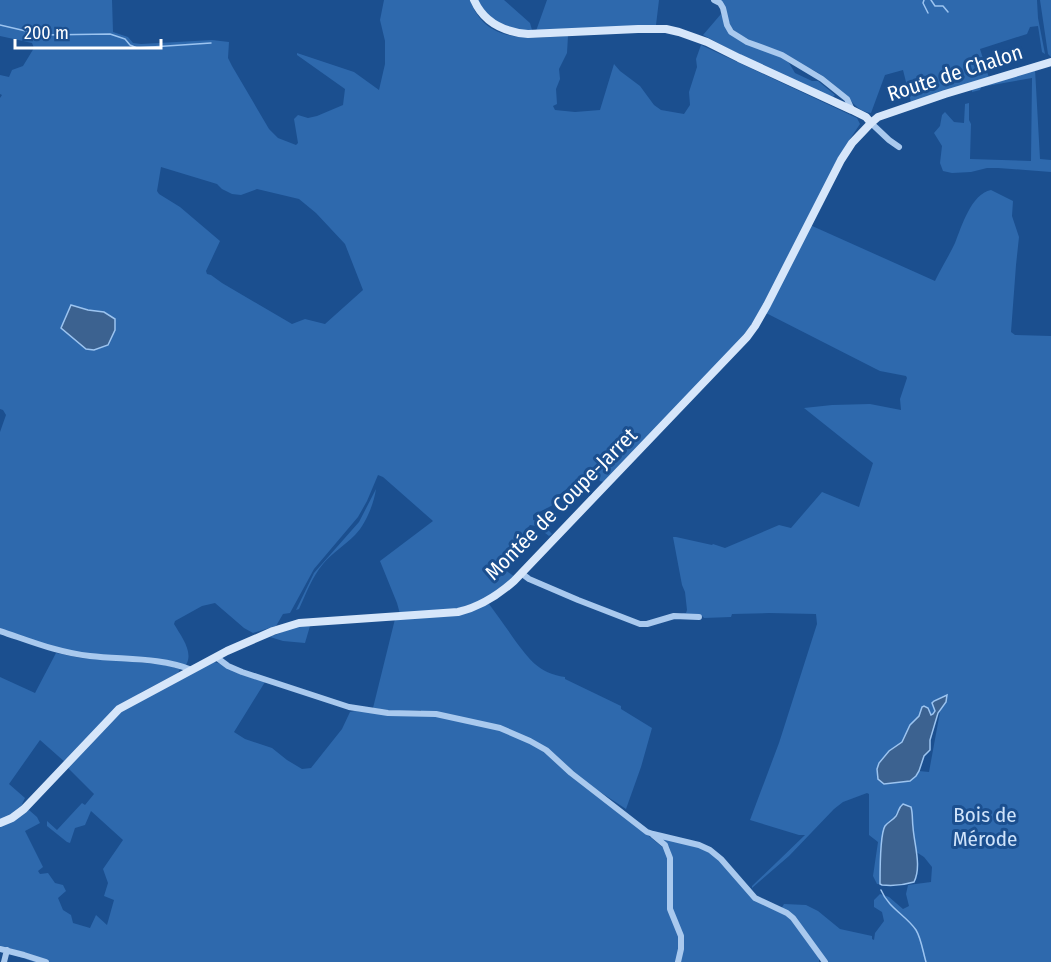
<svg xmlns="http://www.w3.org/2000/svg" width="1051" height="962" font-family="'Fira Sans Condensed',sans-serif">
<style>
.green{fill:#2e69ad;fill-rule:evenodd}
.water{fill:#3c6290;stroke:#9cc4f0;stroke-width:1.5}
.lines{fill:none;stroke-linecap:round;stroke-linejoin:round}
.stream{stroke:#9cc4f0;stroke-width:1.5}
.street{stroke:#a9c9ee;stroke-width:6}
.secondary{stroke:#d6e6fa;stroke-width:8}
.labels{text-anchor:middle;stroke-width:6;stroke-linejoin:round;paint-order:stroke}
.street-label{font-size:21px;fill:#fff;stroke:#1b4f8f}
.park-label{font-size:21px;fill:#cfe3fa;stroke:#1b4f8f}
</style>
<rect width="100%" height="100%" fill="#1b4f8f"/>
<path class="green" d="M0,0H112L113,32L128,37L133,43L141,44L212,40L229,42L228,58L232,66L269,129L278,138L296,145L298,143L294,119L298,115L308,118L317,116L343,105L345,89L297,55V53L354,72L379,90L385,64V41L380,20L384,0H470C486,45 530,38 568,36L567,53L559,69L560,79L556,89L557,104L553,106L555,110L575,112L600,110L614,64L620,71L640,86L654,105L661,110L684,114L690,105L689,92L697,67L696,59L701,45L857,118L860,124L846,145L760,310L749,328L739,342L604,482L600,481L593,471L576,483L577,485L573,490L568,488L556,497L557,500C552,508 541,510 533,515V520L540,521L552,534L549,536L536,526L530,525L510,549L506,560L501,567L515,577L483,600L453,610L400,614L397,603L380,561L433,521L383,477L378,475L367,501L358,517L314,569L290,613L283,614L276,626L253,633L244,628L215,603L202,606L175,621L174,624C181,636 194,652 186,665L93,655L57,648L0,629V432L6,415L3,410L0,409V98L2,95L0,94V75L9,77L12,70L23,66L34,48L32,43L0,36ZM161,167L217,184L222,189L232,194L241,195L257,189L299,199L316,213L345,244L363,290L325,324L305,319L292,324L222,283L211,275L207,274L206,271L220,241L180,207L159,194L157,191Z
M477,0H504L530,23L532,30C518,32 500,26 490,16C485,12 481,5 477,0Z
M547,0H659L656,25L536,31Z
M720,0H1037L1038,18L1045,54L1042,52L1038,26L1030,27L1027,34L980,49L989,78L911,102L903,70L885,75L871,113C855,110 854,102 843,93C834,85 818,70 807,68L748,40L732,29Z
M1040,0H1051V57L1048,54Z
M721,14L727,28L777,54L789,63L795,73L812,81H818L835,95L832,98L754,62L703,35Z
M1035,69L1040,159L1051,160V172L998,168H987L971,172L952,173L943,171L940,163L942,146L934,133L940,126L942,115L945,112L954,122L964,123L965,104L969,103V120L971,124L970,159L1031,161L1032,78L981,87L980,90L972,92V88Z
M991,190L1013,201L1012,216L1019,237L1016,265L1011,332L1015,335L1051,336V962H827L819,957V962H680L683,948L672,908L671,853L669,846L662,842L663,838L702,847L719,858L749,894L780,911L784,904L806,905L818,911L840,929L872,936V939L874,940L875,933L884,921L882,912L874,907V900L880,894L889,897L903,909L909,906L906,894L908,885L931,882L932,867L924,857L910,848L898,810C895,818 887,821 884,829C880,838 880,873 880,884H877L873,876L878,842L869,835V794L867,793L843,802L834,809L789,856L752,888V886L805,835H799L750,820L779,743L817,624L816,614L769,613L732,614L731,617L704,618L700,614L684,615L682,613H686L687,610L685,592L682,585L673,537H676L712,545L713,544L725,548L779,525L791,528L822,492L859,507L873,463L804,408L832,405L870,404L901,410L900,399L907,378L906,376L880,371L874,368L766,313L810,225L935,281C941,268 949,256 955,243C962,226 971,194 991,190ZM942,701L929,772L919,771L916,776L889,751L902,742L914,720L919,716L922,707L932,715L933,714Z
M376,489C374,503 366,524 355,535C345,545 332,553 323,564C312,577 306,594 299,609L296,610L314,573L359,522Z
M489,604C497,615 506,627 514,639C529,659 538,673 565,677V679L621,706V709L652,728L641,767L626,809L582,780L542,749L666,850L668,856V896L680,937L677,962H34L0,950V677L35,693L56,653L81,658L160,664L180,669L178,673L140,693L66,763L40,740L9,784L25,798L22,804L37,817L40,823L25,831L43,867L38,871L40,874L48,873L55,883L63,885L66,891L58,898L63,910L71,915L73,923L90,928L96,915L107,925L114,900L104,896L108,883L103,869L123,840L91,811L85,825L75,828L70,843L67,842L47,826V821L57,830L82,803L85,805L94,794L67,767L126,707L214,662L218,663L265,682L234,732L245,739L272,748L287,760L302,769L311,768L342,729L350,712L355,711L421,716V710C405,711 389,711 373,708L395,619Z
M297,626H310L305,643L283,641L270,637Z"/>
<path class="water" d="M71,305L88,310L104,312L115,319V330L108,345L94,350L86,349L61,328Z
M947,695L946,702L938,713L930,740V750L924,756L919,771L916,776L910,781L884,784L878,779L877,769L879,763L889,751L902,742L910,725L919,716L922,707L924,706L928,708L931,715L933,714L935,711L932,703L934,701Z
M903,804L911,807C913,814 912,820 913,827C914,844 922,866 914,882C904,885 892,886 882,885L880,884C880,872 880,834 885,826C888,822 893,820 896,816C899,811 898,808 903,804Z"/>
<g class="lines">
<path class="stream" d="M924,0L923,3L928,13
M931,0L935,6H943L948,12
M0,25L43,35L110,34L125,39L130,45L137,48L211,43
M881,890C889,909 906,915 916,930C921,938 923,952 926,962"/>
<path class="street" d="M714,0L720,3L723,8L727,25L731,32L747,42L782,55L822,79L847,99L852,110
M871,123L889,140L899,147
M521,573L529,579L578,600L640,624H647L674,616L699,617
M0,631C30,641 59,653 90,656C124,660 159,657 192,670
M216,657L228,666L242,672L349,707L388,713L436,714L500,728L530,741L546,750L571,773L647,832L653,834L699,845L710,850L721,859L755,898L787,913L793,918L825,962
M653,835L665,845L670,858V909L681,936V949L678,962
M0,949L24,955L46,962
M4,962L7,950"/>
<path class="secondary" d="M474,0C484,23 504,32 528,34L638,29H666L679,32L707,42L739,58L852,110L866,117L871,123
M0,823L12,818L24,809L119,709L227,651L273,631L299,623L458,612C480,607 497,596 514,581L747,337L755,326L767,305L841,160L852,143L871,123L878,117L945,94L1051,62"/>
</g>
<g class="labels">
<g class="street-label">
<text transform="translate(955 73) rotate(-18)" y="7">Route de Chalon</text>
<text transform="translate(561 504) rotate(-45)" y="7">Montée de Coupe-Jarret</text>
</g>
<g class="park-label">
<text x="985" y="822">Bois de<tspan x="985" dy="24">Mérode</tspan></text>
</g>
</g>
<path d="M15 39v9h146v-9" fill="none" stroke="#ffffff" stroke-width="3"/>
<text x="24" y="39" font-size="18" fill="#ffffff" stroke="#1b4f8f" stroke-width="4.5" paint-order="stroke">200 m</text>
</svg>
